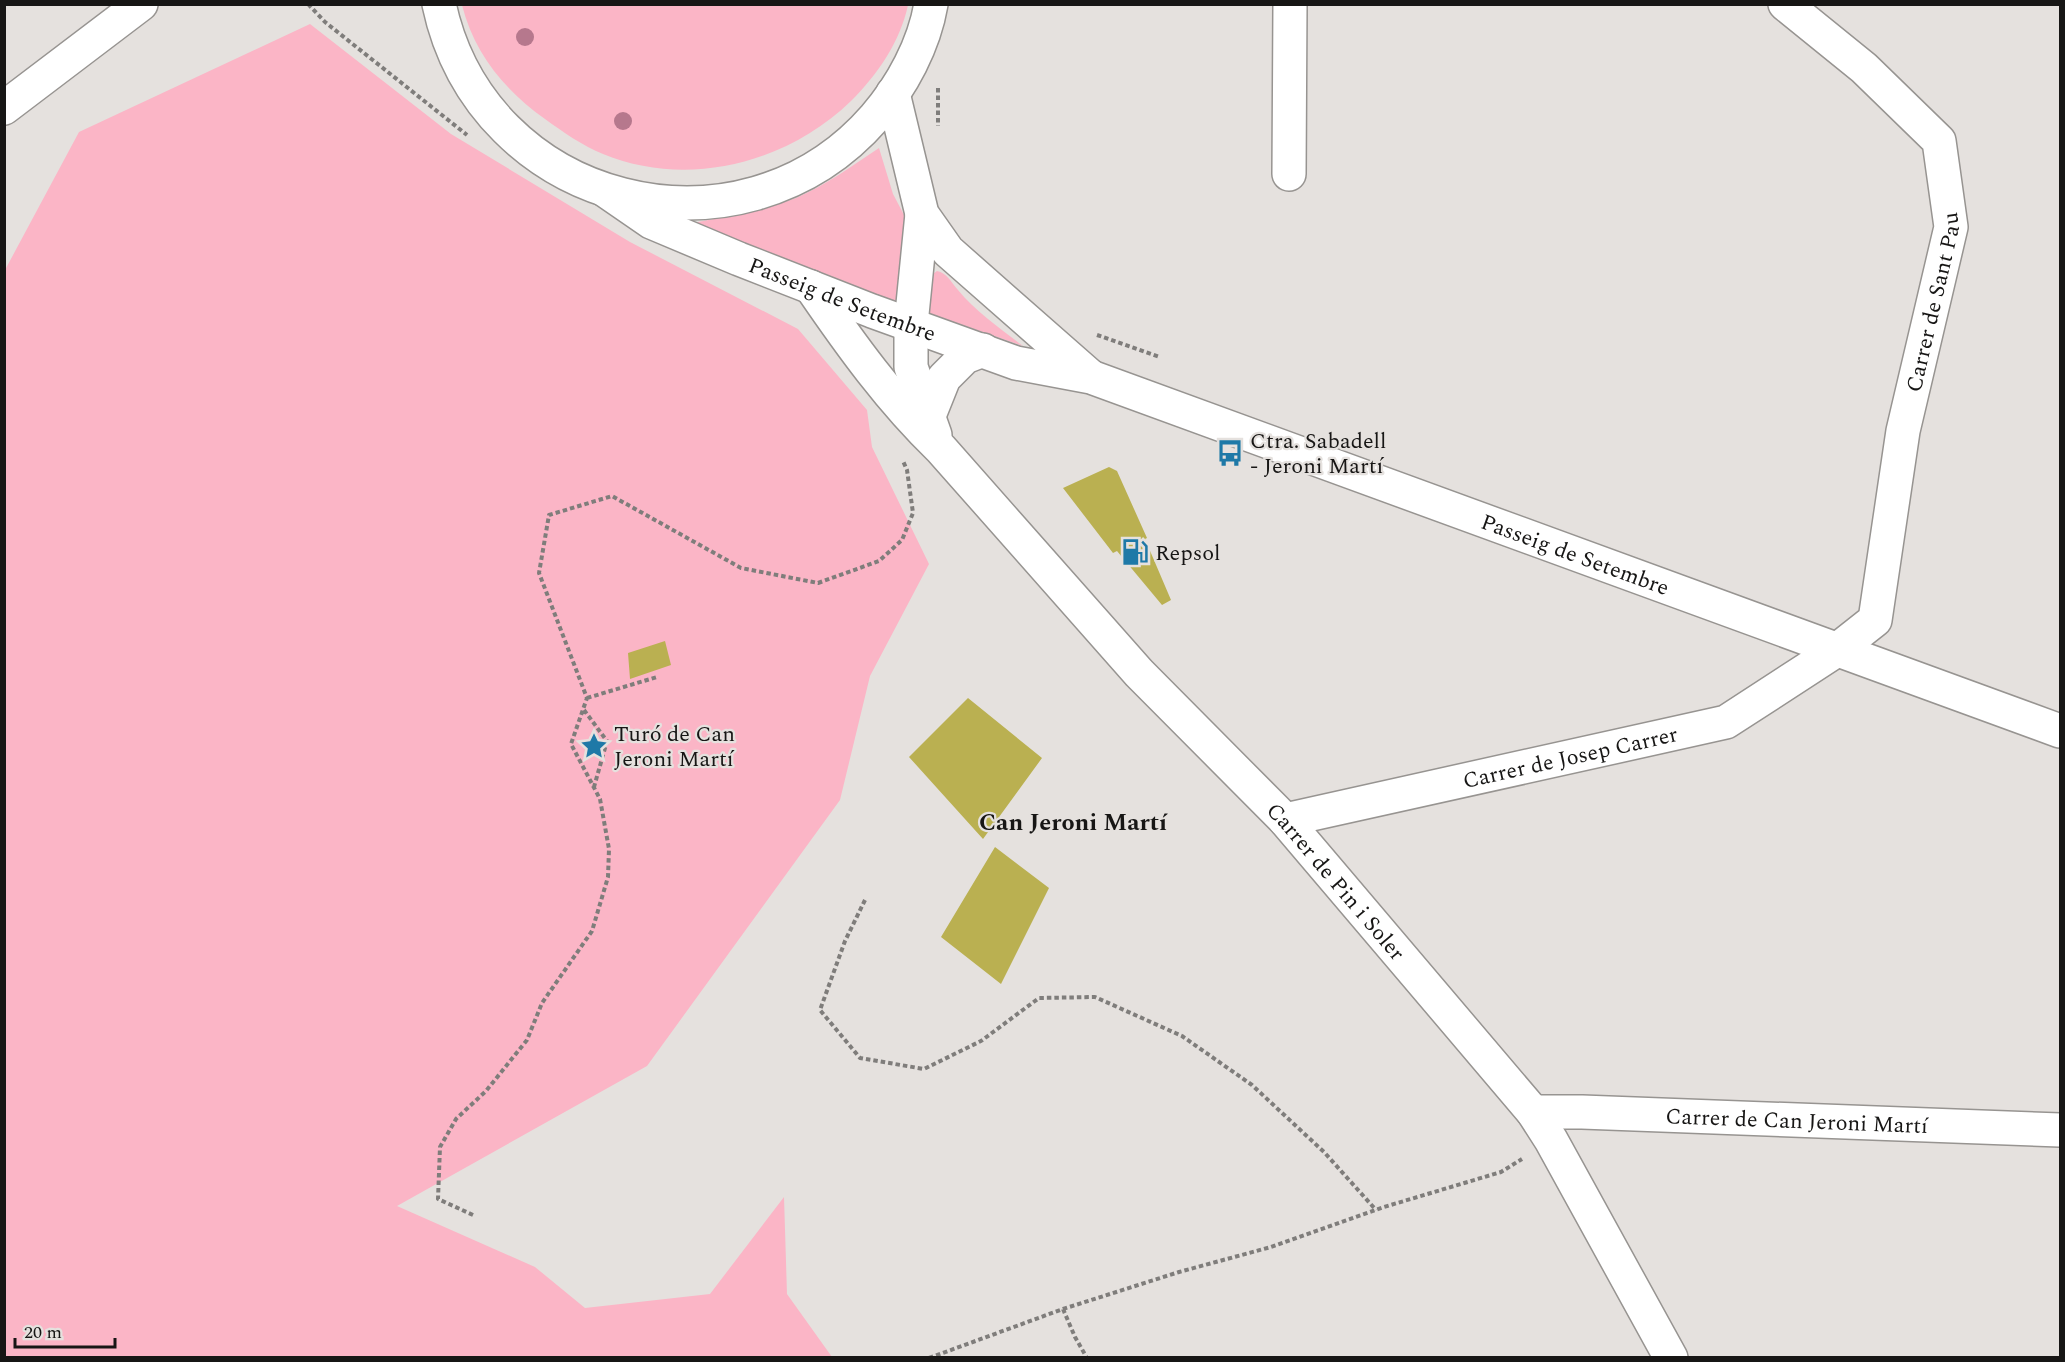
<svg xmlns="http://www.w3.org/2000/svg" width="2065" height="1362" font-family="Spectral,serif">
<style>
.green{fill:#fbb5c6}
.building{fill:#bab051}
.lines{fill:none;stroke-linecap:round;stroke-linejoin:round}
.minor-casing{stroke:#979491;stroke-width:36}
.path{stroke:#7f7d7b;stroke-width:4;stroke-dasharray:4.5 3;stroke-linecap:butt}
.minor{stroke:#fff;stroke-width:33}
.tree{fill:#b6788d}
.labels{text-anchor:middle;stroke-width:4.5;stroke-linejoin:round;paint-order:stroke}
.street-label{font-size:22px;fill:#171615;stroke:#e5e1de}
.poi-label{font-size:22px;fill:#171615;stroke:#e5e1de;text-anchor:start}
.neighbourhood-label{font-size:24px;font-weight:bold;fill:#171615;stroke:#e5e1de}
</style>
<rect width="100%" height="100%" fill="#e5e1de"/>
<path class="green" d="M462,5V4L908,5C900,42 878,74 851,101C787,163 688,189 603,154C583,146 563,132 545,119C505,91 474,53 462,5Z
M310,24L451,134L630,242L798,329L867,410L872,447L929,564L870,676L840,800L647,1066L397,1206L535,1267L585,1308L710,1294L784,1197L787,1294L832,1357L5,1358V270L79,132Z
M879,148L893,194L912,230L898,300L891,301L693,223C728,216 763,211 796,198C826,185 852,166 879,148Z
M937,271C947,273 951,282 958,290C976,312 1001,329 1023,346L928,313L930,276Z"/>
<path class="building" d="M1109,467L1117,471L1147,538L1145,539L1171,600L1162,605L1117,551L1113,553L1063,488Z
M665,641L671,665L630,679L628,653Z
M968,698L1042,758L983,839L909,757Z
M995,847L1049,888L1001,984L941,937Z"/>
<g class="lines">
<defs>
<g id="minor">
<path d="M439,4C482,207 740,272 875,117C902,86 924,45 931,4"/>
<path d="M893,93L922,214L948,251L1090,376"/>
<path d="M4,108L141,4"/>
<path d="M1289,174L1290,4"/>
<path id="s1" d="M606,191L651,222L739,259L872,311L1016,363L1091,377L2060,731"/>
<path d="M922,214L911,324V367L935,435"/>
<path id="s2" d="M811,287C850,344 891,401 941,449L1139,673L1285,820L1533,1112L1551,1140L1671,1358"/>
<path d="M928,418L944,378L965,357L983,350"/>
<path id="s3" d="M1285,820L1726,722L1837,650L1875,620L1903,431L1951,227L1939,141L1864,68L1785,4"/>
<path id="s4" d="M1533,1112H1582L2060,1130"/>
</g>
</defs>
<use href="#minor" class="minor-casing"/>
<path class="path" d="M308,4L325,22L467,135
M938,88V126
M1097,335L1160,357
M587,698L657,677
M584,710L607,741L594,787
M865,900L845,941L820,1010L860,1058L924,1069L981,1041L1039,998L1095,997L1182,1036L1252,1085L1324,1152L1376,1210
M473,1215L438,1199L440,1147L456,1119L486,1091L527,1040L542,1003L592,931L608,877L609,849L600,799L571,744L587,698L539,573L549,515L612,496L741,568L818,583L879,561L902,540L913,513L907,470L903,461
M1063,1309L1075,1337L1087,1358
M929,1358L1063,1309L1179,1272L1271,1247L1384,1207L1501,1172L1522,1159"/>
<use href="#minor" class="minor"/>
</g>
<g class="tree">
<circle cx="525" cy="37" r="9"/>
<circle cx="623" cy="121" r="9"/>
</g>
<defs>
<symbol id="bus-bare" viewBox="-9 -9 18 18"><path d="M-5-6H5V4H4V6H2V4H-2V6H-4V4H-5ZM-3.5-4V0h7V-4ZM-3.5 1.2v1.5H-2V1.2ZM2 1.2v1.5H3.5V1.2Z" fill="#1e79a7" stroke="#e5e1de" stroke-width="2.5" paint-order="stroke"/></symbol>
<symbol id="fuel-bare" viewBox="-9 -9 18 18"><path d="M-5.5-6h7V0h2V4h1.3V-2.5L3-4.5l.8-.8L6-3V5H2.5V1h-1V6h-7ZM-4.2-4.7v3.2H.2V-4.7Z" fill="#1e79a7" stroke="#e5e1de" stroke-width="2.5" paint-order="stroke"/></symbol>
<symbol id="sight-bare" viewBox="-9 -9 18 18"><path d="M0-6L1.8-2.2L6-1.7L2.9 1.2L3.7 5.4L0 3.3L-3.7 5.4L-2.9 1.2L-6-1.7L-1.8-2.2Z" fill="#1e79a7" stroke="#e5e1de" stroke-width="2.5" paint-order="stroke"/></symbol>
</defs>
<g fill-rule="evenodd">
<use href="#bus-bare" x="1211" y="434" width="38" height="38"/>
<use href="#fuel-bare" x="1116" y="533" width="38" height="38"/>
<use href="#sight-bare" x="575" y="727" width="38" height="38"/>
</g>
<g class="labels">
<g class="street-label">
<text dy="8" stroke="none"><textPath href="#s1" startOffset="261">Passeig de Setembre</textPath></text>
<text dy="8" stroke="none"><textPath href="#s3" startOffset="956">Carrer de Sant Pau</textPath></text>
<text dy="8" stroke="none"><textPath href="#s1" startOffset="1038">Passeig de Setembre</textPath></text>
<text dy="8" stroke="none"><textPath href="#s3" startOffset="292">Carrer de Josep Carrer</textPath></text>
<text dy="8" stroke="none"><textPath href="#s2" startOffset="794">Carrer de Pin i Soler</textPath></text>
<text dy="8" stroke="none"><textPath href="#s4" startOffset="264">Carrer de Can Jeroni Martí</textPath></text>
</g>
<g class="poi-label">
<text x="1250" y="448">Ctra. Sabadell<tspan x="1250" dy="25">- Jeroni Martí</tspan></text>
<text x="1155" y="560">Repsol</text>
<text x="614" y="741">Turó de Can<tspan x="614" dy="25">Jeroni Martí</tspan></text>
</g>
<g class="neighbourhood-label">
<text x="1073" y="830">Can Jeroni Martí</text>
</g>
</g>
<rect width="2065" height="1362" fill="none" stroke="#171615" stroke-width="12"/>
<path d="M15 1338v9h100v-9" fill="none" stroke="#171615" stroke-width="3"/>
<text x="24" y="1338" font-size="18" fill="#171615" stroke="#e5e1de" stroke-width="4.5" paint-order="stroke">20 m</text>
</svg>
